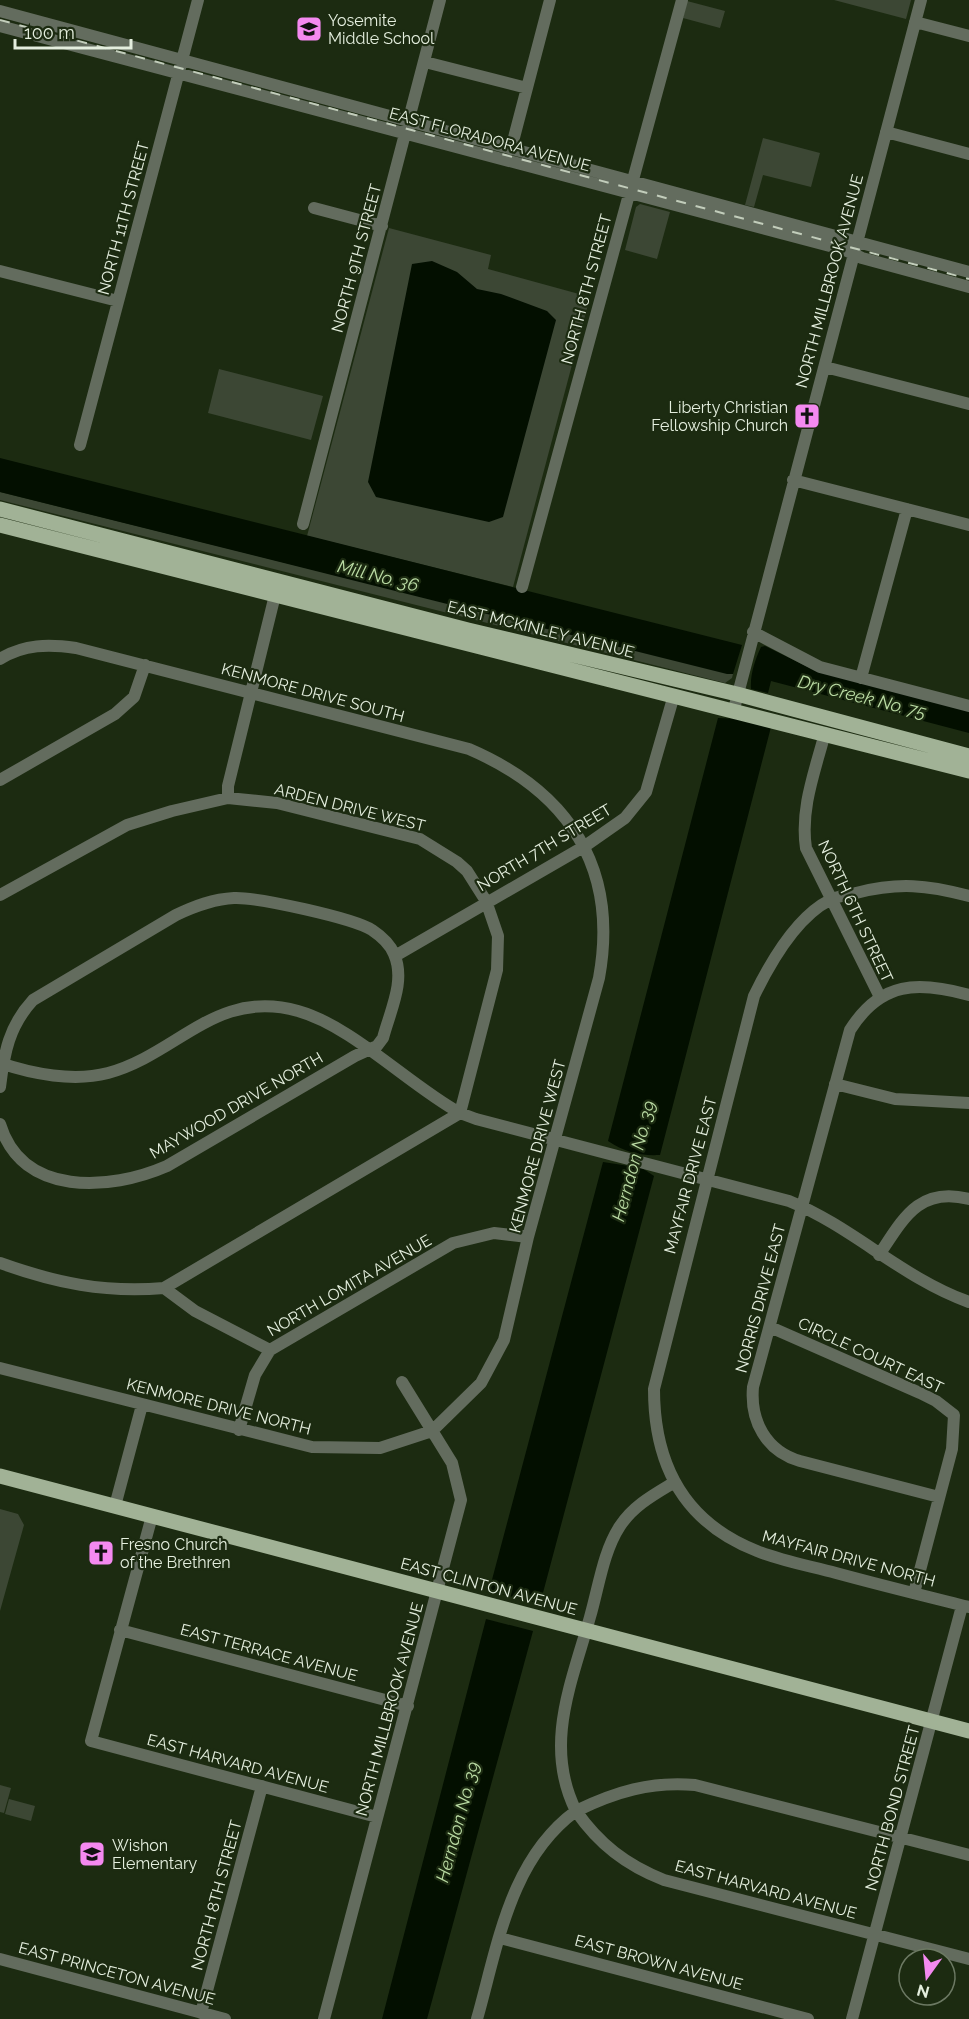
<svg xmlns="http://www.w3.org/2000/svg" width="969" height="2019" font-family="Raleway,sans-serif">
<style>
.green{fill:#3c4734}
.water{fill:#030f00}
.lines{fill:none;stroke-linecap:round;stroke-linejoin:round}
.minor{stroke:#636c5e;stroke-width:12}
.major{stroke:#a1b296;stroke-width:15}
.rail{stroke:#c2cdbb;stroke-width:2;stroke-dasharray:10 10;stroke-linecap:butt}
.labels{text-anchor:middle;stroke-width:4.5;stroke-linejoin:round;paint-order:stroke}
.poi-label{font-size:16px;fill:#e4eede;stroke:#1c2b11;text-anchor:start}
.street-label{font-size:16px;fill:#e4eede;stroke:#1c2b11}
.water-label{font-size:18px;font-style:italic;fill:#badba4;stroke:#1c2b11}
</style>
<rect width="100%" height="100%" fill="#1c2b11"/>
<path class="green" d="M834,0H911L906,19Z
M687,1L725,11L720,28L683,18Z
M763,138L820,153L811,187L763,175L754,207L745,205Z
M640,204L670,212L657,259L625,250L636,207Z
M389,228L491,255L488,269L590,297L513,587L307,536Z
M219,369L323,396L311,440L208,413Z
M0,492L733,674L732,678L725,683L0,500Z
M0,1509L18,1514L24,1525L0,1611Z
M0,1785L11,1788L4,1813L0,1812Z
M9,1799L35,1806L31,1821L5,1814Z"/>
<path class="water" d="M432,261L457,272L477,289L501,294L547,311L556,320L503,517L489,522L376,497L368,482L412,264Z
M0,458L742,645L733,674H727L0,492Z
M765,646L816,671L969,710V733L771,681L768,693L751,689C750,674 755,660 761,647Z
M718,718L742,719L771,727L660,1155C639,1156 625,1152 608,1141Z
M603,1162L642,1168L654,1176L540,1604L489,1591Z
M486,1619L533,1631L427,2019H382Z"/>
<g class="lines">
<path class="minor" d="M0,11L969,272
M915,22L969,36
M0,26L845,250L862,258L969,287
M425,62L527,88
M886,132L969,154
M511,149L550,0
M314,208L382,226
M0,271L118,301
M825,367L969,404
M80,445L198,0
M793,480L969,525
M303,524L440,0
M522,587L682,0
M753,632L820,667L969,706
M0,659C24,644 49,644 76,648L469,749C569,792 619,868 599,978L528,1237L504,1340L481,1383L432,1431L380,1448L312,1447L0,1368
M861,678L907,509
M734,709L921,0
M825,733C815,771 800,809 806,848L880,997
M0,780L115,714L134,697L145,665
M228,798V786L277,587
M0,895L127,825L172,811L228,798L277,803L420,839L457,862L467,871L486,901L498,936L497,970L460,1113L164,1288
M969,896C927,885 899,882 856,893C848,895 837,896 830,900C796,917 770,963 754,996L654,1389C654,1464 683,1522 757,1551C782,1561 810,1566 836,1573C880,1585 925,1596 969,1607
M395,956L585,846L625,818L646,792L674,695
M0,1063C32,1074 74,1082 108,1073C178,1054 216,988 298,1011C352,1026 409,1085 460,1113L476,1119L789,1201C853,1227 902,1278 969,1302
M835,1084L895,1099L969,1103
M0,1087C4,1053 9,1026 33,1000L176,915C195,906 213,899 234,898C257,897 353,918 372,930C381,936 390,944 394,954C406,981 390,1011 383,1038L377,1046L355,1056L167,1166C110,1191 22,1197 0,1124
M879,1255C903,1219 919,1186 969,1199
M0,1263C56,1283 104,1293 164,1288L195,1311L270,1350
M770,1327L920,1393L936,1401L954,1415L952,1449L914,1593
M239,1430L255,1375L270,1350L453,1243L494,1233L528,1237
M939,1497L800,1461C766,1451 750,1421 753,1387L850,1030C881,981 918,981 969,995
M115,1506L142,1405
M152,1516L91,1741L377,1817
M120,1630L408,1706
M969,1855L695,1785C651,1781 615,1792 576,1811C599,1844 626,1865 664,1880L969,1959
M500,1938L808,2019
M0,1959L225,2019
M201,2013L262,1786
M324,2019L461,1500L452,1463L402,1382
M477,2019C498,1945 510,1859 576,1811C543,1745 572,1682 590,1617C599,1586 603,1552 620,1526C633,1506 653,1495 673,1483
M852,2019L962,1606"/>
<path class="major" d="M0,509L468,630L737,694L969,756
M0,525C323,608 647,687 969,771
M0,1476L969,1731"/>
<path class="rail" d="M0,20L969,279"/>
</g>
<defs>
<symbol id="school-square" viewBox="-11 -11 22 22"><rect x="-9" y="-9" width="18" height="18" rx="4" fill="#f489f0" stroke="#1c2b11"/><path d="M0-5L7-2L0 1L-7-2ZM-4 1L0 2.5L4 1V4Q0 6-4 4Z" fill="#111"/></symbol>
<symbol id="church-square" viewBox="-11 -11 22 22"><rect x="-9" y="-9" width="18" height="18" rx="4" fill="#f489f0" stroke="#1c2b11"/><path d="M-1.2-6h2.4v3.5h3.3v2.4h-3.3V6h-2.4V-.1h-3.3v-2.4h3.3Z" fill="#111"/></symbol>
</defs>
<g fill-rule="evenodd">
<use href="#school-square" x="294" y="14" width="30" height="30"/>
<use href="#church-square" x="792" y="401" width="30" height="30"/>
<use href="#church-square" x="86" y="1538" width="30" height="30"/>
<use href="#school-square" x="77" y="1839" width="30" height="30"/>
</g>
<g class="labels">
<g class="poi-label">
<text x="328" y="26">Yosemite<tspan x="328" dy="18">Middle School</tspan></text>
<text x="788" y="413" text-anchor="end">Liberty Christian<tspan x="788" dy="18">Fellowship Church</tspan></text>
<text x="120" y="1550">Fresno Church<tspan x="120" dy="18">of the Brethren</tspan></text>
<text x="112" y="1851">Wishon<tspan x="112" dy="18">Elementary</tspan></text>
</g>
<g class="street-label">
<text transform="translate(490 139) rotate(15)" y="6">EAST FLORADORA AVENUE</text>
<text transform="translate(123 218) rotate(-75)" y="6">NORTH 11TH STREET</text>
<text transform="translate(356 258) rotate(-75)" y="6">NORTH 9TH STREET</text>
<text transform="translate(829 281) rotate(-75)" y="6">NORTH MILLBROOK AVENUE</text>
<text transform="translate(586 289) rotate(-75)" y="6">NORTH 8TH STREET</text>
<text transform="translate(541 629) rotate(14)" y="6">EAST MCKINLEY AVENUE</text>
<text transform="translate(313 692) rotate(15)" y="6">KENMORE DRIVE SOUTH</text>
<text transform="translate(350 807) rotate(14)" y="6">ARDEN DRIVE WEST</text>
<text transform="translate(544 847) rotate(-31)" y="6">NORTH 7TH STREET</text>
<text transform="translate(856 911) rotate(65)" y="6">NORTH 6TH STREET</text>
<text transform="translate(236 1105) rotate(-30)" y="6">MAYWOOD DRIVE NORTH</text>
<text transform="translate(537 1146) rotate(-75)" y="6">KENMORE DRIVE WEST</text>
<text transform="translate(690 1175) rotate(-75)" y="6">MAYFAIR DRIVE EAST</text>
<text transform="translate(349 1285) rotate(-30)" y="6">NORTH LOMITA AVENUE</text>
<text transform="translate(760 1298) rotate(-75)" y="6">NORRIS DRIVE EAST</text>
<text transform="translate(871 1355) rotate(25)" y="6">CIRCLE COURT EAST</text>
<text transform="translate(219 1406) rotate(14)" y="6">KENMORE DRIVE NORTH</text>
<text transform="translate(849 1558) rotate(15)" y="6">MAYFAIR DRIVE NORTH</text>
<text transform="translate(489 1586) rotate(15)" y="6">EAST CLINTON AVENUE</text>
<text transform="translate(269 1652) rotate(15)" y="6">EAST TERRACE AVENUE</text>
<text transform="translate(389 1709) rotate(-75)" y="6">NORTH MILLBROOK AVENUE</text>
<text transform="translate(238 1763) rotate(15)" y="6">EAST HARVARD AVENUE</text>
<text transform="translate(892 1808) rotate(-75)" y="6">NORTH BOND STREET</text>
<text transform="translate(766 1889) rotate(15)" y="6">EAST HARVARD AVENUE</text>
<text transform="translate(216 1895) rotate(-75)" y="6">NORTH 8TH STREET</text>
<text transform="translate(659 1962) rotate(15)" y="6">EAST BROWN AVENUE</text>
<text transform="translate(117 1973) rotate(15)" y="6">EAST PRINCETON AVENUE</text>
</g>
<g class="water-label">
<text transform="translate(378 576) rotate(14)" y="6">Mill No. 36</text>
<text transform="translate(862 697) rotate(14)" y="6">Dry Creek No. 75</text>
<text transform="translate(634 1161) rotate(-75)" y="6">Herndon No. 39</text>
<text transform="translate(458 1822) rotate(-75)" y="6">Herndon No. 39</text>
</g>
</g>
<g transform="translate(927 1977) rotate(195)"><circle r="28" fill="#1c2b11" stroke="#6c7963" stroke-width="1.5"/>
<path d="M0-4.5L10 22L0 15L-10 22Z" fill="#f489f0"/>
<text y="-9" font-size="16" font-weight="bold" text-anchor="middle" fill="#e4eede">N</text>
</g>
<path d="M15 39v9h116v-9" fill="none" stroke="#e4eede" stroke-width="3"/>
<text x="24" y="39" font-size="18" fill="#e4eede" stroke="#1c2b11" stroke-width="4.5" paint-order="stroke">100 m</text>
</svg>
